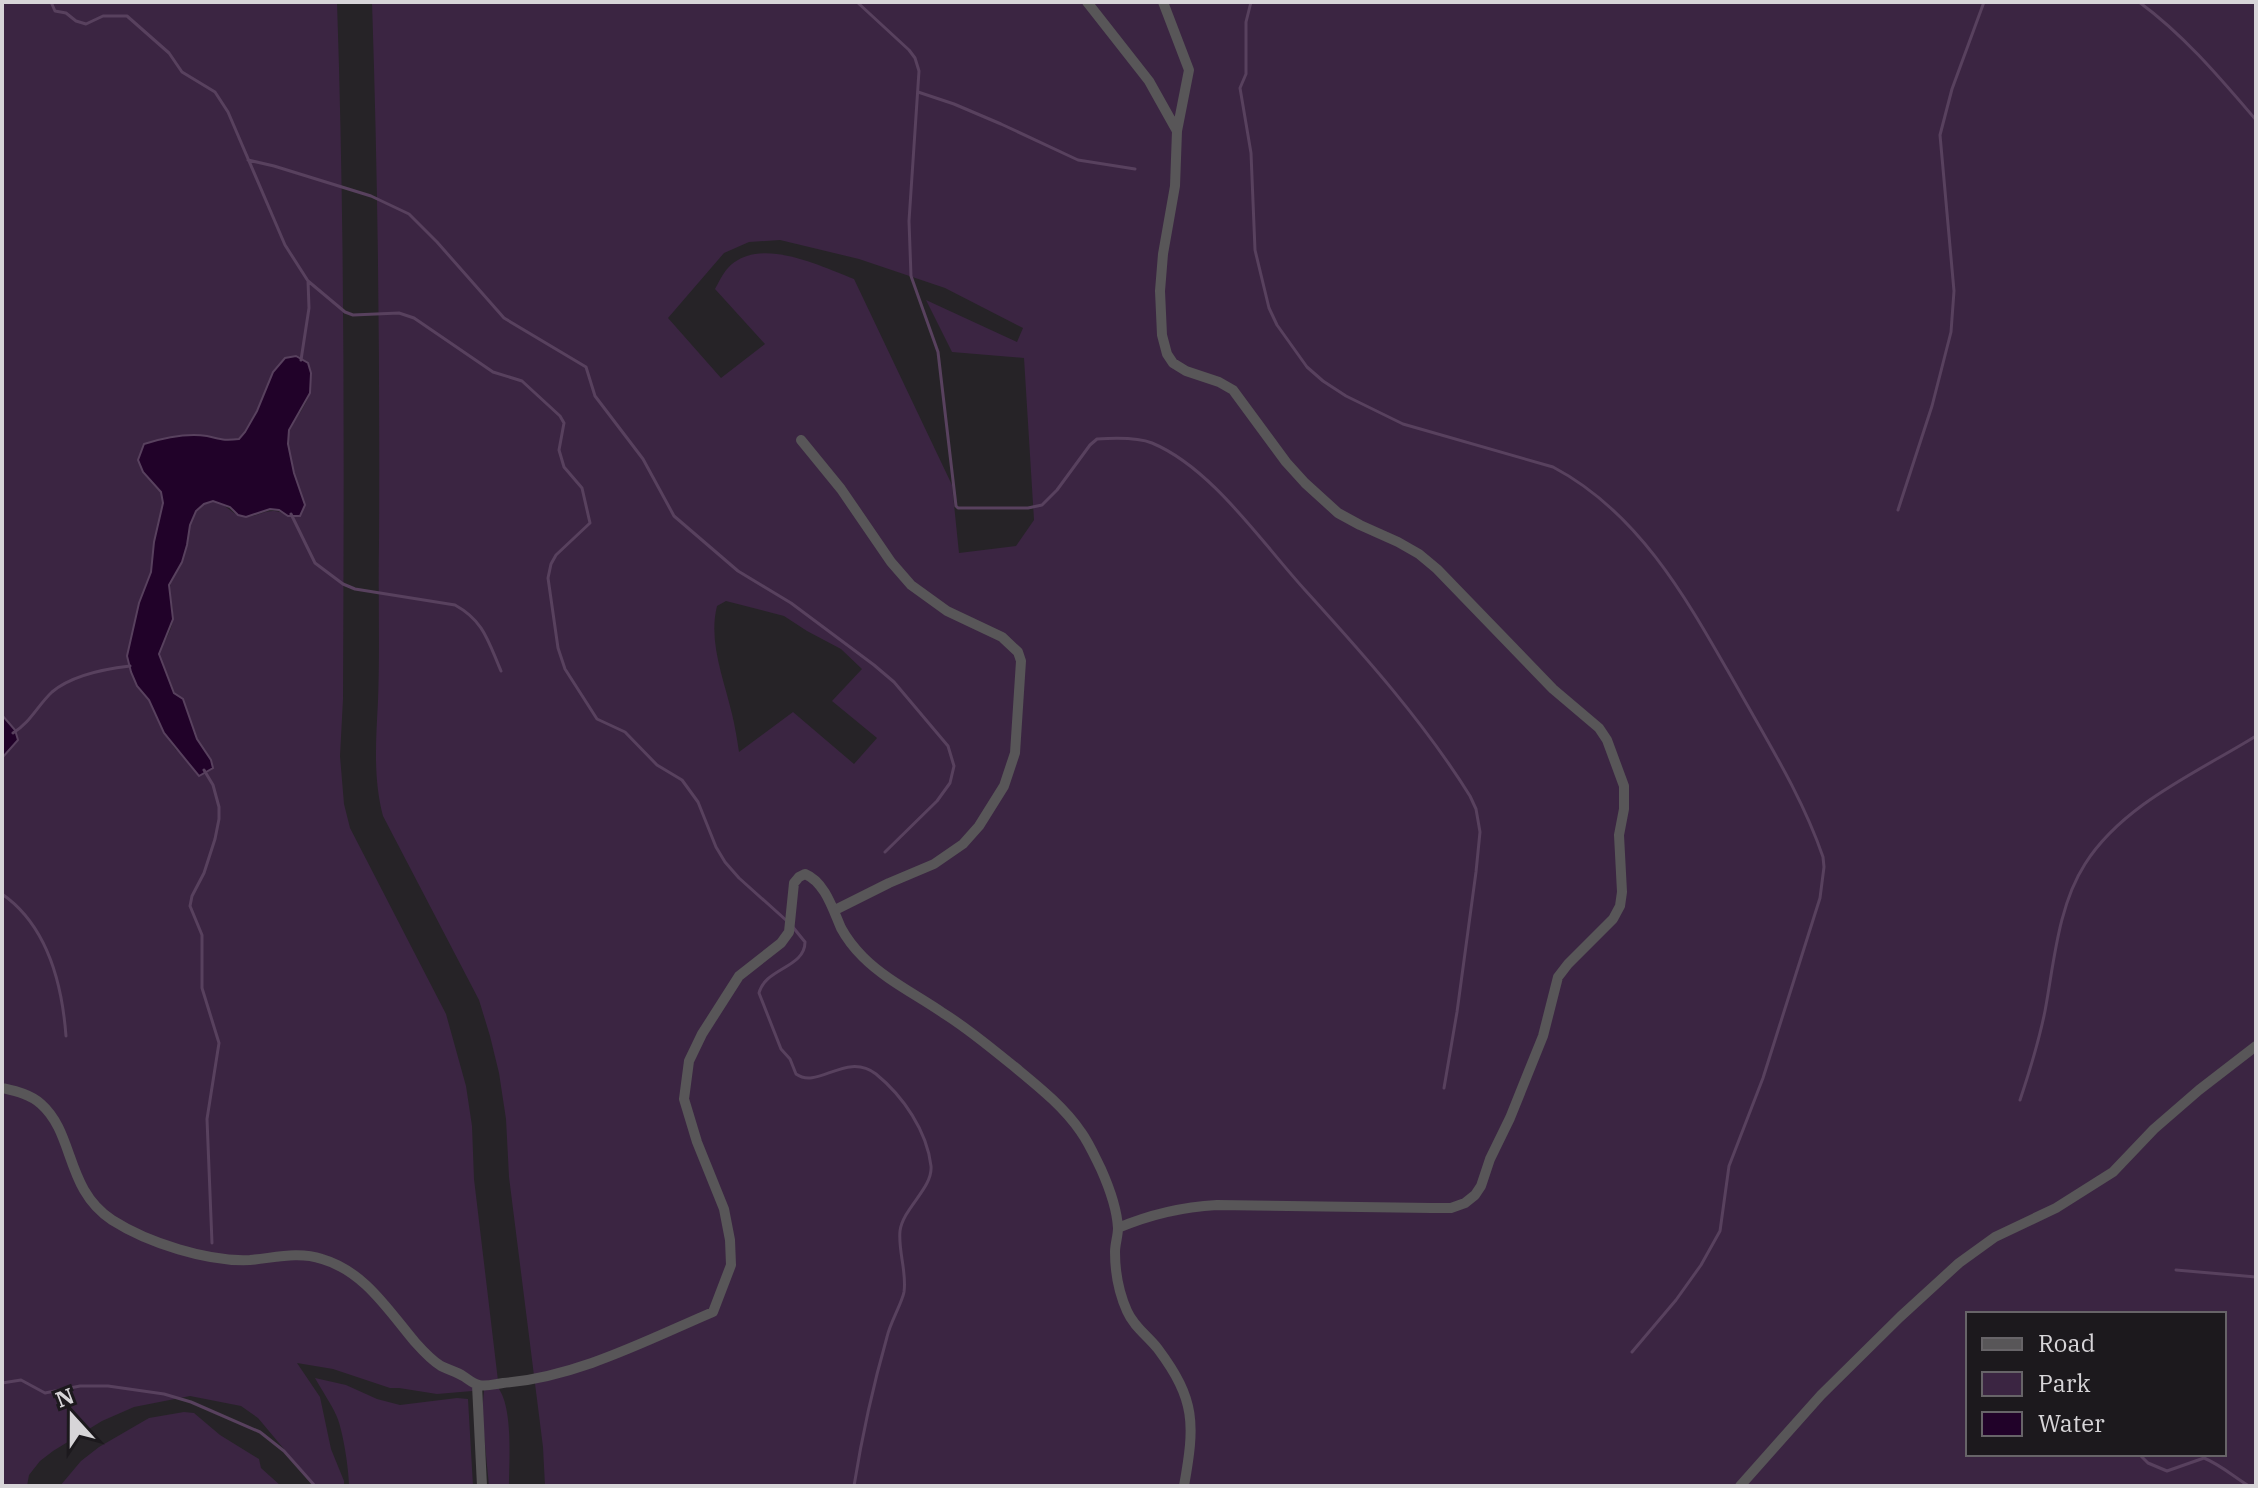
<svg xmlns="http://www.w3.org/2000/svg" width="2258" height="1488" font-family="'IBM Plex Serif',serif">
<style>
.green{fill:#3b2542;fill-rule:evenodd}
.water{fill:#210229;stroke:#58415e;stroke-width:2}
.lines{fill:none;stroke-linecap:round;stroke-linejoin:round}
.stream{stroke:#58415e;stroke-width:3}
.minor{stroke:#585658;stroke-width:10}
</style>
<rect width="100%" height="100%" fill="#262327"/>
<path class="green" d="M2,2H337C345,234 344,467 343,699L340,756L344,804L350,828L446,1014L466,1086L472,1126L474,1179L499,1389C513,1410 509,1460 509,1486H489L482,1414L484,1390L437,1394L399,1388H390L333,1369L297,1363L320,1397L331,1449L344,1481V1486H315L258,1418L241,1406L190,1396L134,1407L102,1421L53,1451L40,1461L29,1475L27,1486H2ZM273,372L310,393C306,406 297,416 291,428C282,446 294,474 301,492L288,516C267,503 260,520 241,516C230,514 223,499 209,502C203,504 198,508 195,513C187,528 188,545 182,561C178,570 170,579 170,588C170,598 174,609 173,619C172,631 163,643 159,654L175,693L183,699L197,739L211,761L176,750L164,733L149,700L137,686L127,656L139,603L151,572L154,542L163,503L161,492L144,444C163,438 186,433 207,436C221,439 224,441 239,440L257,411Z
M372,2H2256V1486H545L543,1447L509,1177L506,1119L499,1073L490,1036L479,1000L383,816C373,778 376,741 378,701C380,649 378,596 379,543C380,363 378,182 372,2ZM780,240L859,259L945,288L1023,328L1017,342L926,300L952,352L1024,358L1034,520L1016,546L959,553L952,485L854,279C820,266 758,235 728,268C723,273 719,282 715,289L765,344L721,378L668,318L724,253L749,242ZM726,601L784,616L807,631L841,649L862,669L832,701L877,738L854,764L793,712L739,752C737,739 735,726 732,714C724,679 708,642 717,606ZM1968,1314H2224V1454H1968Z
M315,1378L346,1385L377,1399L400,1405L457,1398L468,1399L473,1486H349C349,1470 343,1431 337,1417C331,1403 322,1391 315,1378Z
M184,1412L194,1413L220,1435L259,1459L261,1468L281,1486H60L81,1461L99,1447L149,1418Z"/>
<path class="water" d="M296,356L308,363L311,373L310,393L289,430L288,444L294,473L305,505L300,516H288L279,510L270,509L246,517L238,515L230,507L213,501L204,504L196,511L190,525L187,545L182,562L169,585L173,619L159,654L174,693L183,699L197,739L211,760L213,768L199,776L164,733L149,700L137,686L131,672L127,656L139,603L151,572L154,542L163,503L161,492L143,472L138,460L144,444C163,438 187,433 207,436C221,439 223,441 239,439L245,432L257,411L273,372L285,358Z
M2,715L15,730L18,740L2,758Z"/>
<g class="lines">
<path class="stream" d="M51,2L55,11L66,13L76,21L86,24L103,16H127L169,53L182,72L215,92L228,112L285,245L308,281L345,312L353,315L399,313L414,318L493,372L522,381L560,416L564,423L559,450L564,467L582,488L590,523L556,555L551,564L548,578L558,648L565,669L597,719L625,732L657,765L682,780L698,802L716,847L725,862L739,878L787,921
M857,2L909,50L915,58L919,71L909,221L911,276L938,352L956,506L958,508H1028L1042,505L1057,490L1090,445L1097,439C1112,438 1137,437 1152,443C1212,468 1262,543 1305,590C1364,655 1424,722 1470,796L1476,809L1480,832L1476,872L1457,1012L1444,1088
M1251,2L1246,22V74L1240,88L1251,153L1255,250L1269,308L1277,325L1307,367L1323,381L1346,396L1403,424L1553,467C1644,515 1692,609 1741,694C1771,747 1803,799 1823,857L1824,867L1820,898L1763,1078L1729,1166L1720,1231L1701,1265L1676,1300L1632,1352
M2139,2C2184,35 2220,78 2256,120
M918,92L954,104L1001,124L1078,160L1135,169
M248,160L274,166L371,196L409,214L437,242L504,318L586,367L595,396L643,459L674,516L738,571L791,603L874,665L894,682L948,746L954,766L950,783L937,801L885,852
M301,360L309,308L308,281
M1898,510L1932,406L1951,332L1954,291L1940,135L1952,89L1984,2
M291,514L315,563L343,584L355,589L455,605C484,621 488,641 501,671
M13,733C30,723 38,705 52,692C72,675 104,669 130,666
M204,770L213,785L219,807V819L215,839L204,873L192,896L190,906L202,935V988L219,1043L207,1119L212,1243
M2,894C48,926 62,983 66,1036
M792,926L805,942C805,968 765,968 759,993L781,1049L790,1059L796,1074C818,1090 846,1051 876,1074C903,1096 927,1131 931,1166C933,1188 903,1208 900,1231C898,1251 907,1272 904,1292C902,1303 890,1323 887,1337C873,1386 862,1436 854,1486
M2020,1100C2030,1070 2039,1041 2045,1011C2054,963 2058,906 2085,864C2123,804 2198,772 2256,736
M2176,1270L2256,1277
M2,1383L21,1380L45,1393L80,1386H108L164,1394L191,1402L260,1432L284,1451L315,1486
M2139,1454L2148,1463L2167,1471L2204,1458C2221,1465 2234,1477 2249,1486"/>
<path class="minor" d="M1087,2L1149,81L1177,131
M801,440L841,489L891,562L911,585L947,611L1002,637L1018,652L1021,661L1015,753L1004,786L979,826L963,844L934,864L889,883L835,910
M2,1088C15,1091 30,1094 41,1104C75,1134 65,1189 112,1220C148,1243 208,1262 250,1260C274,1258 298,1251 322,1259C364,1271 388,1310 415,1342C423,1351 431,1360 441,1366C449,1370 457,1372 463,1376C468,1379 473,1384 479,1385C486,1387 495,1384 503,1383C577,1377 645,1341 713,1312L731,1265L730,1240L724,1209L697,1142L684,1099L689,1061L702,1034L739,976L781,943L789,932L794,883L799,877L805,874C825,882 833,910 841,928C847,939 855,949 863,957C886,980 917,995 943,1013C969,1029 992,1049 1016,1068C1039,1087 1064,1107 1081,1132C1089,1143 1095,1157 1101,1169C1109,1187 1117,1209 1118,1228C1118,1236 1115,1244 1115,1252C1115,1272 1119,1293 1127,1311C1134,1327 1148,1336 1158,1349C1196,1400 1195,1424 1184,1486
M1118,1228C1151,1214 1181,1207 1217,1205L1432,1208H1451L1465,1203L1475,1195L1481,1186L1490,1159L1510,1118L1543,1036L1558,977L1568,964L1613,919L1620,906L1622,892L1619,835L1624,809V786L1607,740L1599,728L1553,689L1437,569L1419,554L1398,542L1360,525L1338,513L1305,483L1286,462L1233,390L1219,382L1186,371L1173,363L1167,354L1162,335L1160,291L1163,254L1175,186L1177,131L1189,70L1163,2
M477,1385L482,1486
M1740,1486L1821,1395L1900,1317L1959,1263L1995,1237L2056,1208L2113,1172L2154,1129L2199,1090L2256,1046"/>
</g>
<rect width="2258" height="1488" fill="none" stroke="#d7d5d8" stroke-width="8"/>
<rect x="1966" y="1312" width="260" height="144" fill="#1c191d" stroke="#676468" stroke-width="2"/>
<rect x="1982" y="1338" width="40" height="12" fill="#585658" stroke="#676468" stroke-width="2"/>
<text x="2038" y="1352" font-size="24" fill="#d7d5d8">Road</text>
<rect x="1982" y="1372" width="40" height="24" fill="#3b2542" stroke="#676468" stroke-width="2"/>
<text x="2038" y="1392" font-size="24" fill="#d7d5d8">Park</text>
<rect x="1982" y="1412" width="40" height="24" fill="#210229" stroke="#676468" stroke-width="2"/>
<text x="2038" y="1432" font-size="24" fill="#d7d5d8">Water</text>
<g transform="translate(72 1416) rotate(339)" stroke="#1c191d" stroke-width="6" paint-order="stroke">
<path d="M0-6L14 30L0 20L-14 30Z" fill="#d7d5d8"/>
<text y="-12" font-size="22" font-weight="bold" text-anchor="middle" fill="#d7d5d8">N</text>
</g>
</svg>
